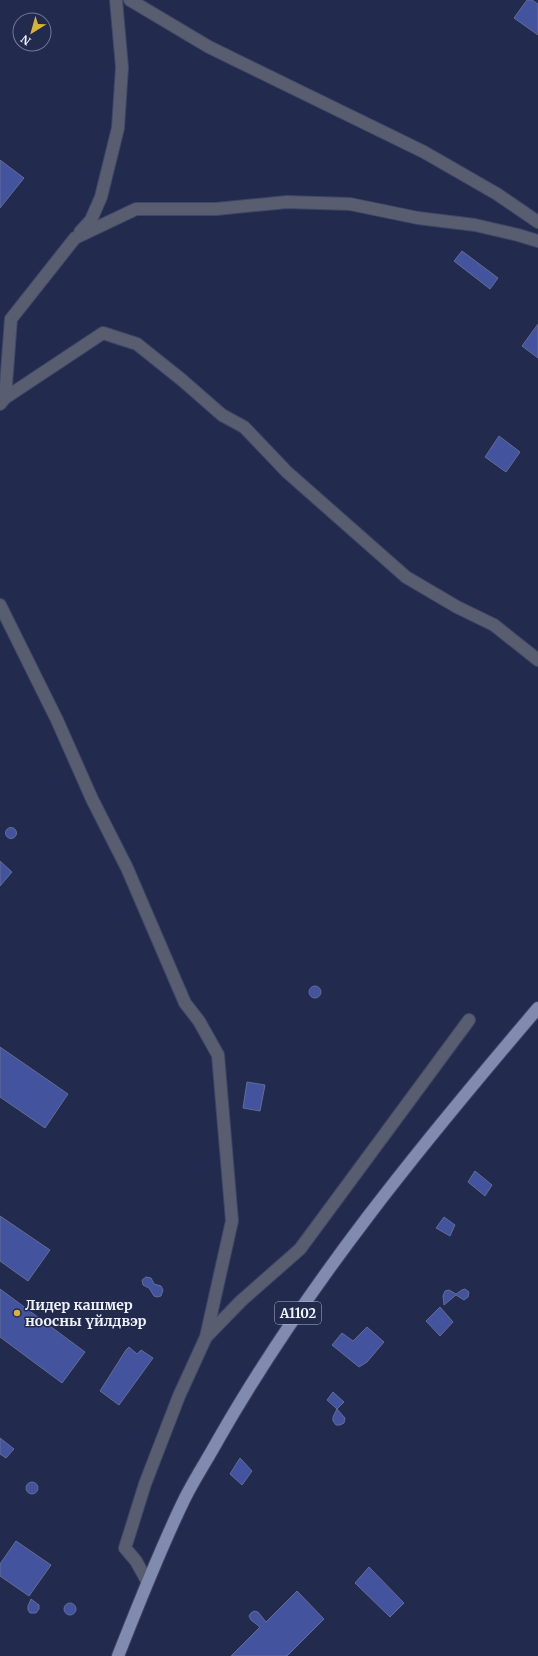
<svg xmlns="http://www.w3.org/2000/svg" width="538" height="1656" font-family="Merriweather,serif">
<style>
.building{fill:#44539e;stroke:#626e96}
.lines{fill:none;stroke-linecap:round;stroke-linejoin:round}
.minor-casing{stroke:#3f4666;stroke-width:14}
.primary-casing{stroke:#3f4666;stroke-width:14}
.minor{stroke:#585d6f;stroke-width:12}
.primary{stroke:#818baf;stroke-width:12}
.poi-dot{fill:#d8b434;stroke:#222a4e;stroke-width:1.5}
.labels{text-anchor:middle;stroke-width:3;stroke-linejoin:round;paint-order:stroke}
.shield{fill:#222a4e;stroke:#b2b6c8;stroke-width:1}
.shield-label{font-size:13px;font-weight:bold;fill:#eff2fc}
.poi-label{font-size:14px;font-weight:bold;fill:#eff2fc;stroke:#222a4e;text-anchor:start}
</style>
<rect width="100%" height="100%" fill="#222a4e"/>
<path class="building" d="M527,0H532L538,4V35L514,18Z
M0,160L24,178L0,208Z
M462,251L498,278L490,289L454,261Z
M538,324V358L522,346Z
M499,436L520,452L506,472L485,457Z
M5.5 833a5.5 5.5 0 1 1 11 0a5.5 5.5 0 1 1-11 0Z
M0,861L12,872L0,886Z
M309 992a6 6 0 1 1 12 0a6 6 0 1 1-12 0Z
M0,1047L68,1094L45,1128L0,1097Z
M247,1082L265,1085L260,1111L243,1108Z
M475,1171L492,1185L485,1196L468,1182Z
M0,1216L50,1250L28,1281L0,1261Z
M444,1217L455,1225L450,1236L436,1228Z
M146,1277L151,1278L154,1284L161,1286L163,1290L161,1296L157,1297L154,1296L149,1288L143,1285L142,1280Z
M0,1289L85,1352L62,1383L0,1337Z
M465,1289L469,1292L468,1297L464,1300L456,1295L444,1305L443,1296L445,1291L449,1290L456,1294L462,1290Z
M440,1307L453,1322L440,1336L426,1321Z
M367,1327L384,1342L367,1362L359,1367L332,1345L342,1333L353,1341Z
M129,1347L137,1354L141,1350L153,1358L119,1405L100,1391L126,1350Z
M333,1392L344,1402L337,1409L345,1418L344,1423L340,1425H336L333,1421V1417L337,1409L327,1400Z
M0,1438L14,1449L6,1458L0,1454Z
M240,1458L252,1471L242,1485L230,1474Z
M26 1488a6 6 0 1 1 12 0a6 6 0 1 1-12 0Z
M16,1541L51,1565L29,1596L0,1576V1564Z
M369,1567L404,1603L390,1617L355,1583Z
M297,1591L324,1619L287,1656H231L260,1627L251,1620L249,1616L251,1613L254,1611L258,1612L266,1622Z
M31,1599L39,1605V1609L36,1613H30L28,1610V1606Z
M64 1609a6 6 0 1 1 12 0a6 6 0 1 1-12 0Z"/>
<g class="lines">
<defs>
<path id="minor" d="M130,0L209,47L424,152L497,194L538,222
M80,232L91,220L101,197L118,128L122,67L116,0
M5,398L11,319L75,238L136,209H216L287,202L350,204L418,218L475,225L518,235L538,241
M0,404L5,398L103,333L137,344L182,380L222,415L244,427L287,472L406,577L457,607L494,625L538,660
M0,605L57,720L92,799L127,868L185,1003L199,1021L218,1055L232,1221L206,1337
M147,1581L136,1561L125,1548L145,1484L179,1396L206,1337L241,1301L300,1249L469,1020"/>
<path id="primary" d="M118,1656C139,1603 160,1549 185,1498C195,1478 207,1460 218,1440C307,1284 422,1144 538,1008"/>
</defs>
<use href="#minor" class="minor-casing"/>
<use href="#primary" class="primary-casing"/>
<use href="#minor" class="minor"/>
<use href="#primary" class="primary"/>
</g>
<circle class="poi-dot" cx="17" cy="1313" r="4"/>
<g class="labels">
<rect class="shield" x="275" y="1302" width="46" height="22" rx="3"/>
<g class="shield-label">
<text x="298" y="1318">A1102</text>
</g>
<g class="poi-label">
<text x="25" y="1310">Лидер кашмер<tspan x="25" dy="16">ноосны үйлдвэр</tspan></text>
</g>
</g>
<g transform="translate(32 32) rotate(217)"><circle r="19" fill="#222a4e" stroke="#747a94"/>
<path d="M0-3L7 15L0 10L-7 15Z" fill="#d8b434"/>
<text y="-6" font-size="11" font-weight="bold" text-anchor="middle" fill="#eff2fc">N</text>
</g>
</svg>
